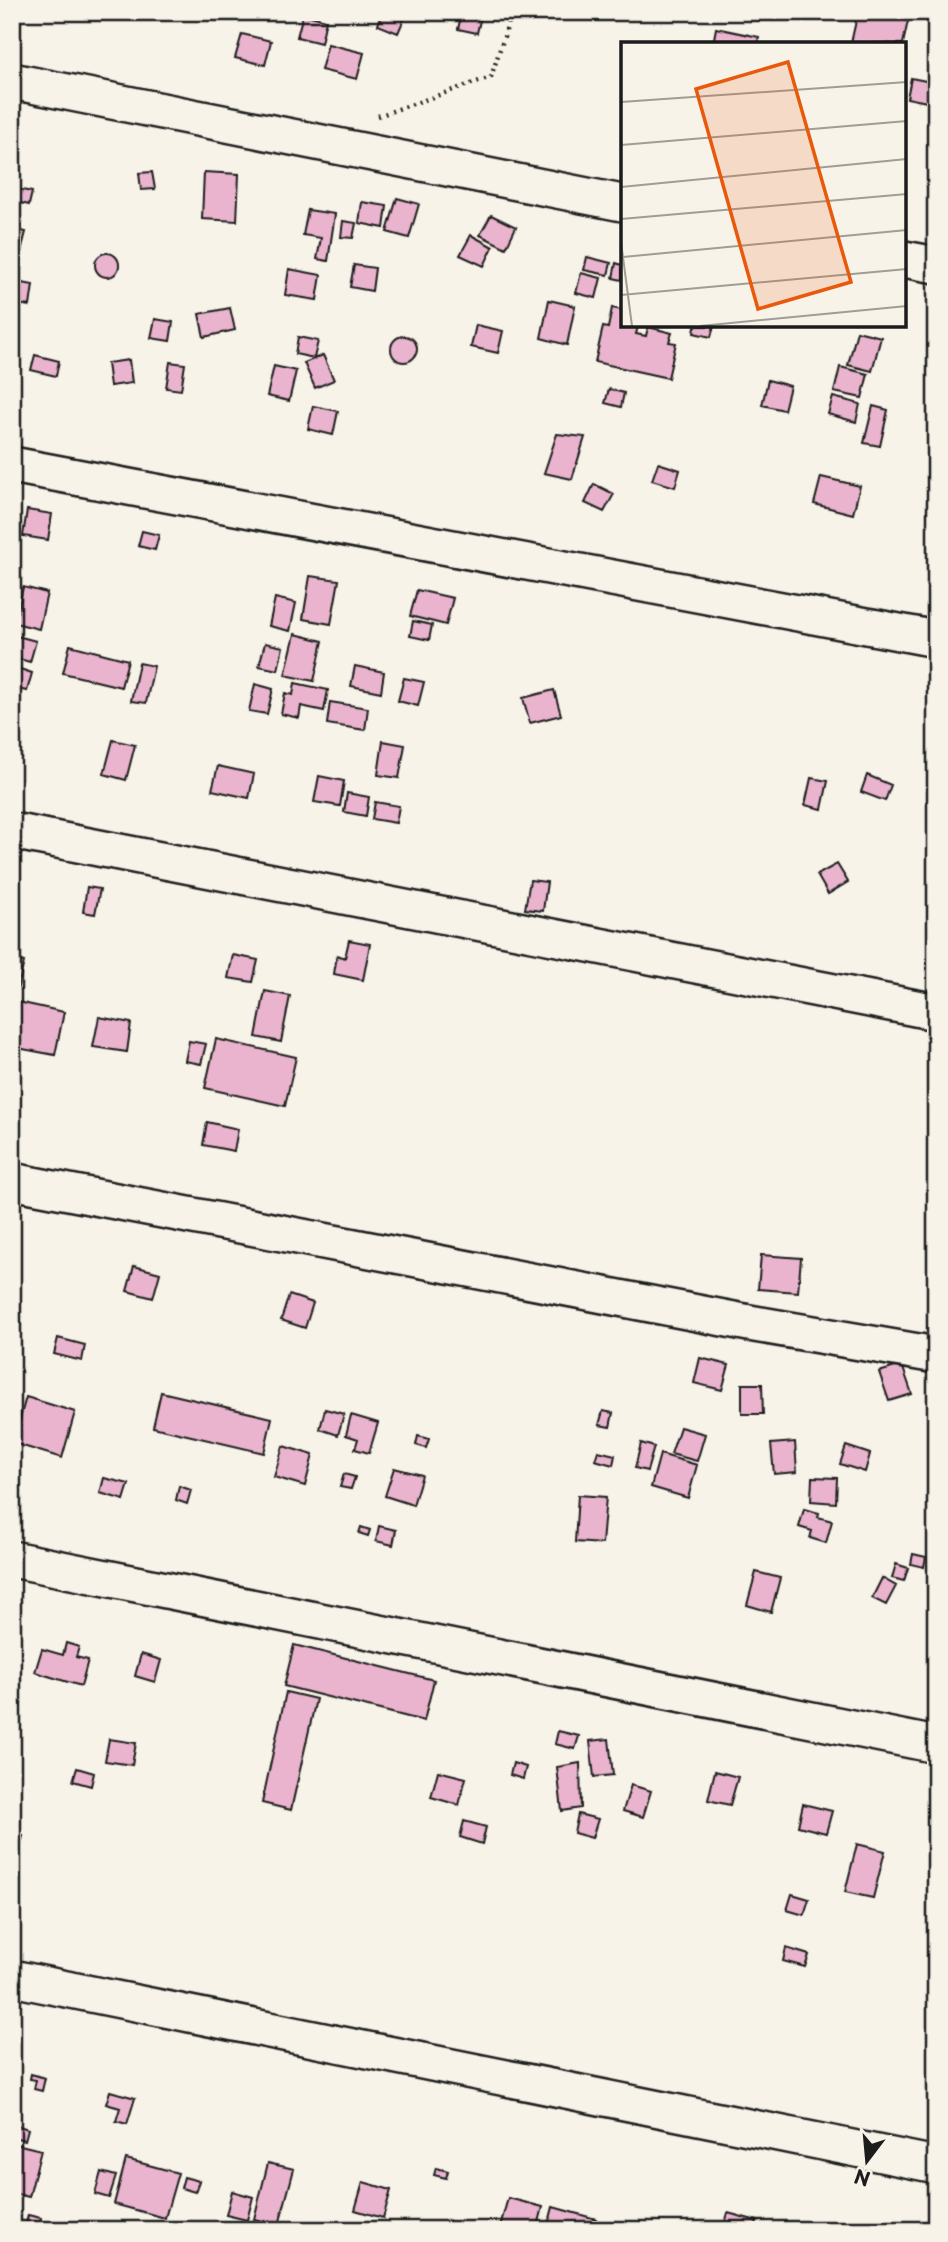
<svg xmlns="http://www.w3.org/2000/svg" width="948" height="2242" font-family="'Playpen Sans',sans-serif">
<style>
.building{fill:#eab4ce;stroke:#1c1c1c;stroke-width:2}
.lines{fill:none;stroke-linecap:round;stroke-linejoin:round}
.street-casing{stroke:#1c1c1c;stroke-width:40}
.path{stroke:#1c1c1c;stroke-width:4.5;stroke-dasharray:2 5;stroke-linecap:butt}
.street{stroke:#f7f3e8;stroke-width:35}
.inset-road{fill:none;stroke:#9f9d96;stroke-width:2}
.view{fill:#e8590c;fill-opacity:0.15;stroke:#e8590c;stroke-width:3.5}
.inset-edge{fill:none;stroke:#1c1c1c;stroke-width:3.5}
</style>
<rect width="100%" height="100%" fill="#f7f3e8"/>
<filter id="ink" filterUnits="userSpaceOnUse"><feTurbulence type="fractalNoise" baseFrequency=".0143" numOctaves="2"/><feDisplacementMap in="SourceGraphic" scale="14" xChannelSelector="R" yChannelSelector="G"/><feConvolveMatrix kernelMatrix="1 2 1 2 8 2 1 2 1" color-interpolation-filters="sRGB"/></filter>
<g filter="url(#ink)">
<path class="building" d="M382,12H407L398,33L378,25Z
M462,12H482L477,33L458,29Z
M858,12H895L909,16L903,44L851,43Z
M303,14L326,20L321,43L297,37Z
M936,20V35L929,30Z
M716,28L759,37L757,44H713Z
M242,34L271,41L265,65L235,58Z
M328,44L364,53L357,79L321,70Z
M911,78L931,82L927,102L907,98Z
M152,172L155,189L141,190L139,173Z
M204,172L239,174L237,221L202,219Z
M12,188L32,192L29,205L12,201Z
M397,198L419,204L409,238L387,232Z
M362,202L387,206L384,228L359,223Z
M308,210L335,214L328,261L317,259L321,238L303,235Z
M491,215L516,227L506,248L480,235Z
M343,221L356,223L353,238L341,237Z
M12,229L26,232L20,255L12,253Z
M471,235L493,247L484,266L460,255Z
M95 265a12 12 0 1 1 24 0a12 12 0 1 1-24 0Z
M587,257L611,263L608,275L584,270Z
M616,263L622,265V280L613,278Z
M354,265L375,268L372,291L350,287Z
M289,269L321,275L317,300L285,295Z
M581,273L601,278L596,298L576,293Z
M12,281L33,285L30,306L12,303Z
M549,300L575,306L567,345L541,338Z
M230,308L235,330L204,337L199,314Z
M612,308L622,310V326H638L636,334L646,336L648,327L672,333L669,342L676,343L668,378L595,362L603,327L608,328Z
M155,319L173,322L170,341L151,338Z
M476,325L503,331L498,353L471,347Z
M695,326H714L711,337L694,333Z
M857,331L881,337L872,371L848,365Z
M391 349a13 13 0 1 1 26 0a13 13 0 1 1-26 0Z
M298,337L318,341L314,358L295,354Z
M35,355L59,361L56,376L31,370Z
M323,355L334,380L315,388L304,363Z
M129,360L132,383L110,386L107,363Z
M170,362L185,364L181,390L166,388Z
M274,366L296,371L289,401L267,396Z
M840,367L868,374L862,398L834,392Z
M768,380L790,386L784,410L762,405Z
M609,389L624,393L621,407L605,403Z
M833,397L860,404L856,422L828,414Z
M313,406L338,411L333,435L308,429Z
M873,406L888,410L880,446L864,443Z
M557,434L585,437L572,479L544,473Z
M658,463L680,470L675,487L652,480Z
M821,477L860,486L853,514L814,504Z
M594,484L614,494L604,512L585,503Z
M27,510L52,514L48,540L23,536Z
M142,531L159,535L155,550L138,546Z
M310,576L339,580L331,624L303,619Z
M23,587L47,593L39,629L15,623Z
M417,590L453,598L446,625L410,616Z
M275,598L296,603L290,631L269,626Z
M413,621L432,625L429,640L410,636Z
M295,634L323,641L314,681L285,675Z
M17,636L36,641L30,662L12,657Z
M265,643L283,647L278,670L259,666Z
M70,645L128,660L121,687L63,673Z
M139,663L154,666L146,703L131,701Z
M355,666L384,672L381,692L351,686Z
M17,668L32,673L27,691L12,688Z
M404,678L424,682L418,706L398,701Z
M295,683L328,690L324,711L301,706L299,718L281,714L285,693L293,695Z
M255,684L273,689L267,714L249,711Z
M554,690L561,715L530,723L523,698Z
M330,702L368,708L365,730L327,724Z
M113,740L135,745L126,780L104,774Z
M383,741L405,745L399,778L378,775Z
M218,766L254,774L249,798L212,790Z
M867,775L891,785L885,801L861,792Z
M319,776L344,781L340,806L314,802Z
M811,778L828,781L822,809L805,805Z
M347,793L369,797L366,816L344,812Z
M375,802L399,806L396,823L372,819Z
M837,864L848,882L828,894L817,875Z
M530,880L547,882L543,911L525,909Z
M87,887L100,889L95,914L83,912Z
M349,940L370,944L363,980L334,974L337,955L345,958Z
M233,955L258,960L253,982L228,978Z
M12,959L24,962L17,991L12,989Z
M265,991L290,996L281,1042L256,1037Z
M18,1002L64,1012L55,1055L12,1047V1031Z
M99,1017L131,1023L127,1052L93,1047Z
M216,1039L296,1057L285,1106L205,1088Z
M189,1041L206,1044L201,1064L185,1061Z
M207,1122L238,1129L234,1151L203,1145Z
M761,1255L801,1258L798,1292L758,1289Z
M134,1266L160,1273L153,1298L127,1291Z
M289,1295L313,1303L305,1328L281,1320Z
M58,1338L85,1345L82,1361L54,1354Z
M700,1358L729,1365L722,1390L694,1383Z
M902,1365L912,1394L889,1401L879,1372Z
M742,1384H762L763,1414H742Z
M161,1392L272,1418L264,1453L153,1427Z
M26,1397L75,1412L62,1458L13,1443Z
M325,1409L344,1414L338,1435L320,1429Z
M603,1411L613,1413L610,1427L599,1425Z
M351,1415L378,1423L369,1453L355,1449L358,1439L346,1435Z
M680,1427L705,1434L697,1461L671,1454Z
M418,1436L429,1439L426,1448L416,1445Z
M795,1442L797,1472L774,1474L771,1444Z
M641,1443L654,1447L647,1471L635,1468Z
M283,1446L313,1455L305,1486L274,1477Z
M846,1446L870,1454L865,1472L840,1464Z
M598,1451L615,1455L613,1465L595,1460Z
M660,1454L697,1465L688,1498L651,1487Z
M394,1468L422,1475L413,1505L385,1496Z
M344,1474L355,1477L351,1489L340,1487Z
M812,1477L837,1478L836,1503L811,1501Z
M104,1478L129,1484L124,1500L100,1493Z
M179,1486L191,1490L187,1504L176,1500Z
M578,1495L606,1497L602,1544L575,1542Z
M804,1509L819,1513L818,1517L832,1521L826,1543L810,1538L812,1531L799,1527Z
M379,1526L396,1530L393,1545L376,1541Z
M361,1527L370,1530L368,1536L359,1533Z
M913,1554L926,1557L924,1567L911,1564Z
M896,1564L908,1568L904,1581L892,1578Z
M756,1572L780,1578L771,1612L747,1605Z
M882,1578L896,1586L886,1605L872,1598Z
M66,1643L79,1647L76,1657L88,1660L81,1686L35,1672L42,1649L63,1655Z
M294,1645L434,1680L424,1721L284,1686Z
M141,1654L161,1660L155,1682L135,1676Z
M286,1692L316,1699L291,1810L262,1803Z
M558,1731L579,1736L575,1749L555,1744Z
M109,1739L136,1743L132,1765L105,1761Z
M609,1739L613,1775L594,1777L590,1741Z
M513,1763L526,1767L523,1779L510,1775Z
M580,1763L581,1808L562,1811L557,1767Z
M77,1768L94,1773L91,1786L73,1781Z
M438,1771L466,1778L459,1805L431,1797Z
M715,1771L738,1777L730,1805L708,1800Z
M631,1785L651,1791L643,1817L623,1811Z
M803,1804L832,1811L826,1833L798,1826Z
M578,1814L598,1819L592,1838L574,1833Z
M464,1821L486,1827L482,1844L460,1837Z
M12,1834L23,1836L20,1846L12,1844Z
M857,1844L885,1851L873,1898L845,1892Z
M792,1894L809,1899L804,1915L787,1910Z
M786,1948L809,1955L805,1967L783,1961Z
M31,2074L45,2078L42,2091L34,2089L36,2080L30,2079Z
M110,2091L135,2098L127,2124L116,2121L120,2108L106,2104Z
M16,2125L28,2129L25,2140L13,2137Z
M12,2143L41,2150L29,2197L12,2193Z
M126,2159L178,2173L165,2218L114,2204Z
M268,2163L294,2169L279,2225L254,2219Z
M436,2168L448,2171L446,2178L434,2175Z
M101,2172L116,2176L109,2198L95,2194Z
M184,2177L199,2181L195,2192L181,2188Z
M363,2182L391,2190L383,2218L355,2210Z
M232,2191L253,2197L247,2220L226,2215Z
M508,2198L543,2207L537,2230H499Z
M553,2207L596,2219L593,2230H547Z
M728,2213L757,2221L754,2230H723Z
M28,2215L41,2218L39,2226L26,2224Z
M254,2222L286,2230H252Z"/>
<g class="lines">
<defs>
<path id="street" d="M12,81L622,203
M904,259L936,265
M12,465L936,639
M12,831L936,1012
M12,1181L749,1323L936,1355
M12,1559L936,1745
M12,1978L936,2165"/>
</defs>
<use href="#street" class="street-casing"/>
<path class="path" d="M378,116L491,77L512,12"/>
<use href="#street" class="street"/>
</g>
</g>
<g transform="translate(621 42)">
<rect width="285" height="285" fill="#f7f3e8"/>
<path class="inset-road" d="M0,60L286,40M0,103L286,79M0,145L286,117M0,177L286,152M0,200L11,284M2,215L286,188M0,253L286,227M79,284L286,264"/>
<path class="view" d="M167,20L230,240L137,267L75,47Z"/>
<rect width="285" height="285" class="inset-edge"/>
</g>
<rect width="948" height="2242" fill="none" stroke="#f7f3e8" stroke-width="42"/>
<rect x="21" y="21" width="906" height="2200" fill="none" stroke="#1c1c1c" stroke-width="2.5" filter="url(#ink)"/>
<g transform="translate(867 2161) rotate(196)" stroke="#f7f3e8" stroke-width="5" paint-order="stroke">
<path d="M0-5L12 26L0 18L-12 26Z" fill="#1c1c1c"/>
<text y="-10" font-size="19" font-weight="bold" text-anchor="middle" fill="#1c1c1c">N</text>
</g>
</svg>
